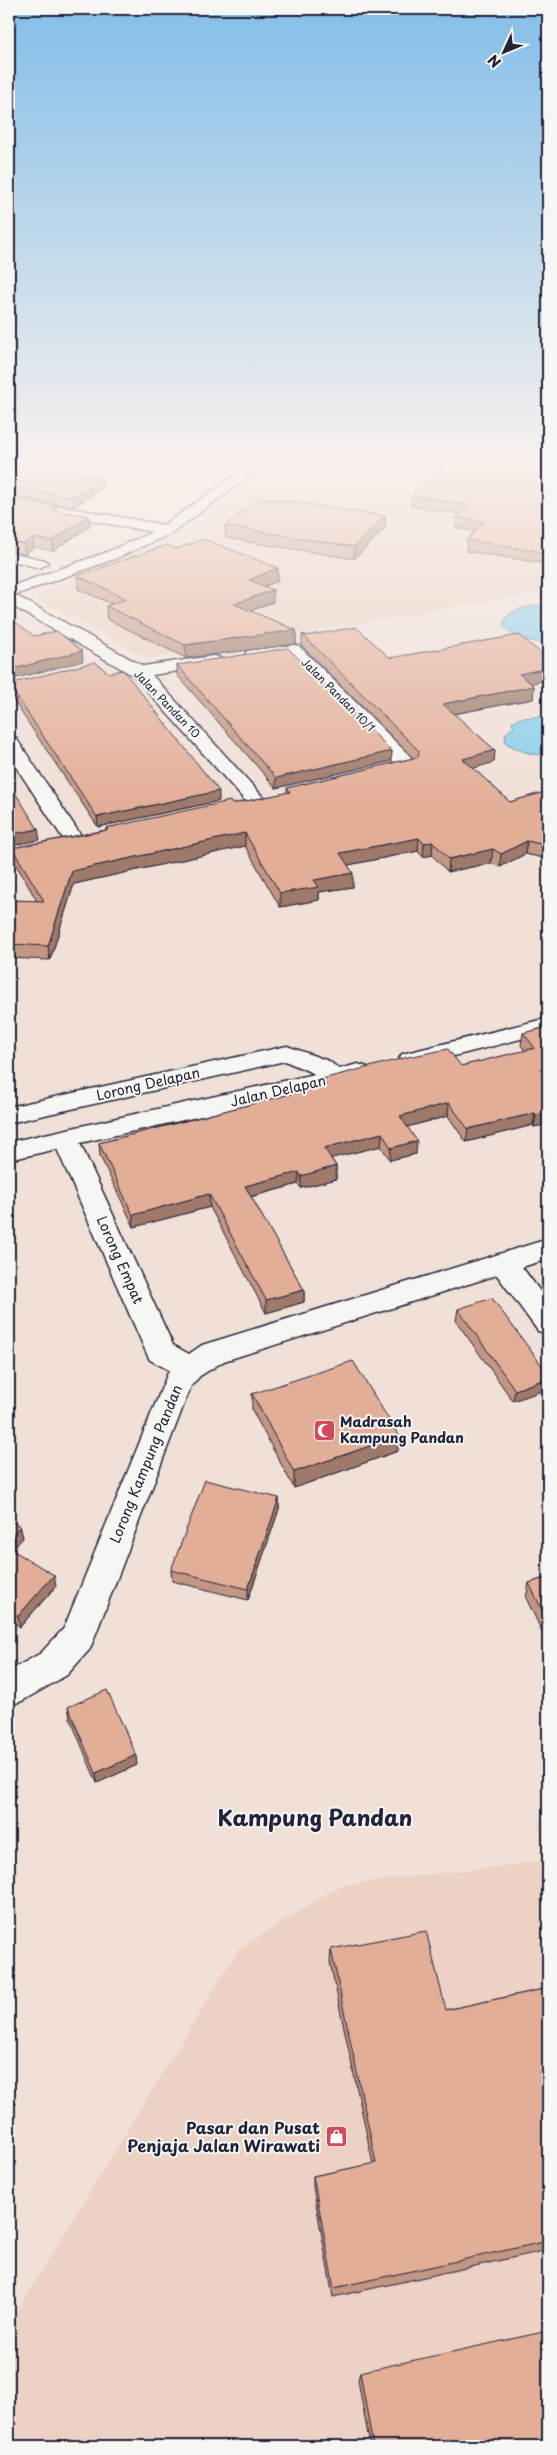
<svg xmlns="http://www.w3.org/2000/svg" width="557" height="2455" font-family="'Playpen Sans',sans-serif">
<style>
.built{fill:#ecd1c4}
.water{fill:#8aceeb;stroke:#6089a5}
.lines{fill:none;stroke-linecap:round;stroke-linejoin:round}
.minor-casing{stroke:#22223b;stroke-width:3}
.minor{fill:#f6f6f2;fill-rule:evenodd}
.wall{fill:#c39683;stroke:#22223b}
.shaded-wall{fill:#9f7a6a;stroke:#22223b}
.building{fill:#e3ae98;stroke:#22223b}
.labels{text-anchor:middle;stroke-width:4;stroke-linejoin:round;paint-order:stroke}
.far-street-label{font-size:11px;fill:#22223b;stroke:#f6f6f2}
.street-label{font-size:14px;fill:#22223b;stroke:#f6f6f2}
.poi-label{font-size:14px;font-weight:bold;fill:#22223b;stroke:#f6f6f2;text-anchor:start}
.near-poi-label{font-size:16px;font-weight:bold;fill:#22223b;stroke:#f6f6f2;text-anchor:end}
.near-district-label{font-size:22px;font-weight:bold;fill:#22223b;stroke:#f6f6f2}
</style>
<rect width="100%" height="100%" fill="#f0e0d7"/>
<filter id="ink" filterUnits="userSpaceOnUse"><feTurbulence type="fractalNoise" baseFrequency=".02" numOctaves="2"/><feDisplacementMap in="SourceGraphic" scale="10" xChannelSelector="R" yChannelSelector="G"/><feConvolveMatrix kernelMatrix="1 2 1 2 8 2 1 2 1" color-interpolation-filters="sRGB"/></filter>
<g filter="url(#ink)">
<path class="built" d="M280,462H376L548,487V590L150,659L32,596L179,532Z
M548,1817V2446H9V2324L238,1950L341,1885L545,1861L538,1821Z"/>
<path class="water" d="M534,606H548V643C532,642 512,639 503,624C507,610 522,608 534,606Z
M548,716V755C532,756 520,751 506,743L505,734L514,727L512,722L521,718Z"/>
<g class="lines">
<defs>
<path id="minor" d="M254,462H269L172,533L117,558L15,595L143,666L213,656L219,657L222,661L219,665L152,675L263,797L266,801L263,805H249L134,676L9,604V587L107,552L152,532L9,505V497L164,525Z
M9,552L45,560L48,563L40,568L9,560Z
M293,645L299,646L415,761L417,765L415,769H401L289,656L253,660L247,659L245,655L247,651L253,650Z
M9,736L16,738L84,840L81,844L74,846L67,844L64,840L9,756Z
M548,1018V1032L411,1067L402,1064L399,1059L402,1054Z
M287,1046L329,1061L339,1069L358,1064L367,1067L370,1072L367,1077L336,1086L80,1143L173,1345L189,1354L202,1345L548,1239V1259L522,1267L548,1302V1334L538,1331L497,1275L224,1361L200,1376L191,1386L90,1649L67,1675L22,1701L9,1705V1671L41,1653L64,1628L169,1370L150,1360L146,1352L57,1149L9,1160V1142L315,1074L285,1061L9,1123V1107Z"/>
</defs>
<use href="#minor" class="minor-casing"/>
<use href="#minor" class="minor"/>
</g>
<path class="wall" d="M396,462H548V564L466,551L467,540L475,531L456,528L457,518L461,514L411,506L412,496L442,468Z
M9,463L102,477L103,487L73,507L9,496Z
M9,498L58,511L89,516L90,526L53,551L34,547L25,554L9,551Z
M225,526L385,529L354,559L226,538Z
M176,549L278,581L265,586L273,602L250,611L296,630V644L186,658L107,619L106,606L112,604L78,589L77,576Z
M302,634L390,658L548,680L531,683L534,686L533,699L454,714L495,750L494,762L473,768L510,802L548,791V852L543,858L525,854L500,867L491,863L448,872L432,855L423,857L418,851L348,865L353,887L319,892V900L280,907L245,846L74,884L50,960L9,958V900L37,901L14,861L12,848L106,830V828L232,804L287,793V788L413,758L302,646Z
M177,665L392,751L391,761L276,788L177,675Z
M9,684L219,801L98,827L9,694Z
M548,1027V1124L534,1127L533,1125L466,1142L448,1116L407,1127L416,1154L390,1160L381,1146L331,1158L336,1166V1179L301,1188L298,1184L251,1197L304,1290V1302L266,1313L210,1207L134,1227L100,1156L99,1143L322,1086V1079L461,1066L525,1051L521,1045L523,1033Z
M458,1309L548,1374L513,1401L456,1321Z
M252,1394L398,1451L294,1488L252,1410Z
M279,1498V1509L248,1600L172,1581L171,1570Z
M9,1520L20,1526L23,1538L12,1549L56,1586L20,1627L9,1619Z
M548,1524V1546L545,1540Z
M548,1577V1644L526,1598L529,1583Z
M68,1707L137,1765L97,1783L70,1718Z
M331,1949L446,2010L548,1988V2250L333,2297L313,2187V2176L373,2164L330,1962Z
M360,2372L548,2446H370L358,2380Z"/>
<path class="shaded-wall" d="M102,477L103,487L73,507L72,497Z
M89,516L90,526L53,551L52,541Z
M385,516V529L354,559V547Z
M33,538L34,547L25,554L24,544Z
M11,553L12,563L9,565V554Z
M278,568V581L249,592V580Z
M273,590V602L235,617L234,604Z
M296,630V644L186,658L185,645Z
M82,651L83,661L9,680V670Z
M548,668V680L518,686L519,674Z
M534,686L533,699L442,716L443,704Z
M495,750L494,762L462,772L463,759Z
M392,751L391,761L276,788V778Z
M219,791V801L98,827L97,817Z
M38,829L40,840L9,846V835Z
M245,833V846L74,884L50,960L48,946L72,871Z
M419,838L418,851L339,867L340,853Z
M548,840V852L543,858L545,845Z
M527,841L525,854L500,867L501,854Z
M433,842L432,855L423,857L424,843Z
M493,849L491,863L448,872L449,859Z
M353,873V887L319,892V900L280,907V893L314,880Z
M449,1103L448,1116L399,1129L400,1116Z
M548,1112V1124L534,1127L536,1115Z
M535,1113L533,1125L466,1142L468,1129Z
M382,1133L381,1146L324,1160V1148Z
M417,1141L416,1154L390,1160L391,1148Z
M336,1166V1179L301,1188V1176Z
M299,1172L298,1184L245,1198V1186Z
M209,1194L210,1207L134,1227L133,1215Z
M304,1290V1302L266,1313V1300Z
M548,1378V1389L513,1401L515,1390Z
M399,1436L398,1451L294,1488V1472Z
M279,1498V1509L248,1600V1589Z
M20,1526L23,1538L9,1553V1539Z
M54,1575L56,1586L20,1627L18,1616Z
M136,1755L137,1765L97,1783L96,1773Z"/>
<path class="building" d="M449,462H548V553L467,540L484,522L457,518L469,505L412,496Z
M9,463L102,477L72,497L9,487Z
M261,497L385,516L354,547L225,526Z
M9,498L58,507L53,510L89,516L52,541L33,538L24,544L9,541Z
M204,539L278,568L249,580L273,590L234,604L296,630L185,645L106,606L127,599L77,576L167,545L176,549Z
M9,617L34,636L57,631L82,651L9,670Z
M356,627L390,658L519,635L548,659V668L519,674L534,686L443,704L495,750L463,759L510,802L548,791V840L545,845L527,841L501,854L493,849L449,859L433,842L424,843L419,838L340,853L353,873L314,880L319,887L280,893L245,833L72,871L48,946L9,944V900L44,901L12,848L108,830L106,828L230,801L232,804L285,793L290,792L287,788L418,757L419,751L302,634L305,636Z
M288,648L392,751L276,778L177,665Z
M95,662L109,673L123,670L219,791L97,817L9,685V684Z
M9,783L38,829L9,835Z
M548,1027V1112L536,1115L535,1113L468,1129L449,1103L400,1116L417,1141L391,1148L382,1133L324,1148L336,1166L301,1176L299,1172L245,1186L304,1290L266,1300L209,1194L133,1215L99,1143L326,1085L322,1079L408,1057L448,1049L461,1066L535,1048L523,1033Z
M492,1298L548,1374V1378L515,1390L458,1309Z
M353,1361L399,1436L294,1472L252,1394Z
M205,1480L279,1498L248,1589L171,1570Z
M9,1520L20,1526L9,1539Z
M9,1548L54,1575L18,1616L9,1610Z
M548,1577V1622L529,1583Z
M107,1690L136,1755L96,1773L68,1707Z
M426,1931L446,2010L548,1988V2241L334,2288L313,2176L376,2163L331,1949Z
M548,2331V2446H373L360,2372Z"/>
</g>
<linearGradient id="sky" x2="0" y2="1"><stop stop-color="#82bee9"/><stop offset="0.57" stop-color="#f8f1ed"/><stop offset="1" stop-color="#f8f1ed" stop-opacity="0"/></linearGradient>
<rect width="557" height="805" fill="url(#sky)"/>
<defs>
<symbol id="mosque-square" viewBox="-11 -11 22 22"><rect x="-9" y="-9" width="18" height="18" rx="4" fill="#d1495b" stroke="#f6f6f2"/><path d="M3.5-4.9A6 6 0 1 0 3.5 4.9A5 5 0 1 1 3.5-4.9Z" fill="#fff"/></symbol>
<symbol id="shop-square" viewBox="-11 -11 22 22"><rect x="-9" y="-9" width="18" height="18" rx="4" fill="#d1495b" stroke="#f6f6f2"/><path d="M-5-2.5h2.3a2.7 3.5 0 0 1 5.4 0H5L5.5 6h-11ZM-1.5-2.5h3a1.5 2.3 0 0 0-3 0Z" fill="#fff"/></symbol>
</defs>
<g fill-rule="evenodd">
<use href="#mosque-square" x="312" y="1418" width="25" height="25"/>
<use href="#shop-square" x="324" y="2124" width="25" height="25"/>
</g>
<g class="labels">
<g class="far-street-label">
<text transform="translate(338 695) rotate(45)" y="4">Jalan Pandan 10/1</text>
<text transform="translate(167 704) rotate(46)" y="4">Jalan Pandan 10</text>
</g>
<g class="street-label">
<text transform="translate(148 1084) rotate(-13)" y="5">Lorong Delapan</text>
<text transform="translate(278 1091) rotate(-13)" y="5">Jalan Delapan</text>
<text transform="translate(120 1260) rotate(66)" y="5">Lorong Empat</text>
<text transform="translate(146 1464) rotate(-68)" y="5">Lorong Kampung Pandan</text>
</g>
<g class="poi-label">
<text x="340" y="1427">Madrasah<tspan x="340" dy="16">Kampung Pandan</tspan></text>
</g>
<g class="near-poi-label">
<text x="320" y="2134">Pasar dan Pusat<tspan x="320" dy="18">Penjaja Jalan Wirawati</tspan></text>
</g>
<g class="near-district-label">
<text x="315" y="1826">Kampung Pandan</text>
</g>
</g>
<rect width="557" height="2455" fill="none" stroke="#f6f6f2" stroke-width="30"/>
<rect x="15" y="15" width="527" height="2425" fill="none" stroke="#22223b" stroke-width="2" filter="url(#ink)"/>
<g transform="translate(504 52) rotate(226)" stroke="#f6f6f2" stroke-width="4" paint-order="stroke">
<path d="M0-4L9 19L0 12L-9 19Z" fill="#22223b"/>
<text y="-8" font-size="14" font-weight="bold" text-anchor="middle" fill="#22223b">N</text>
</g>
</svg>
